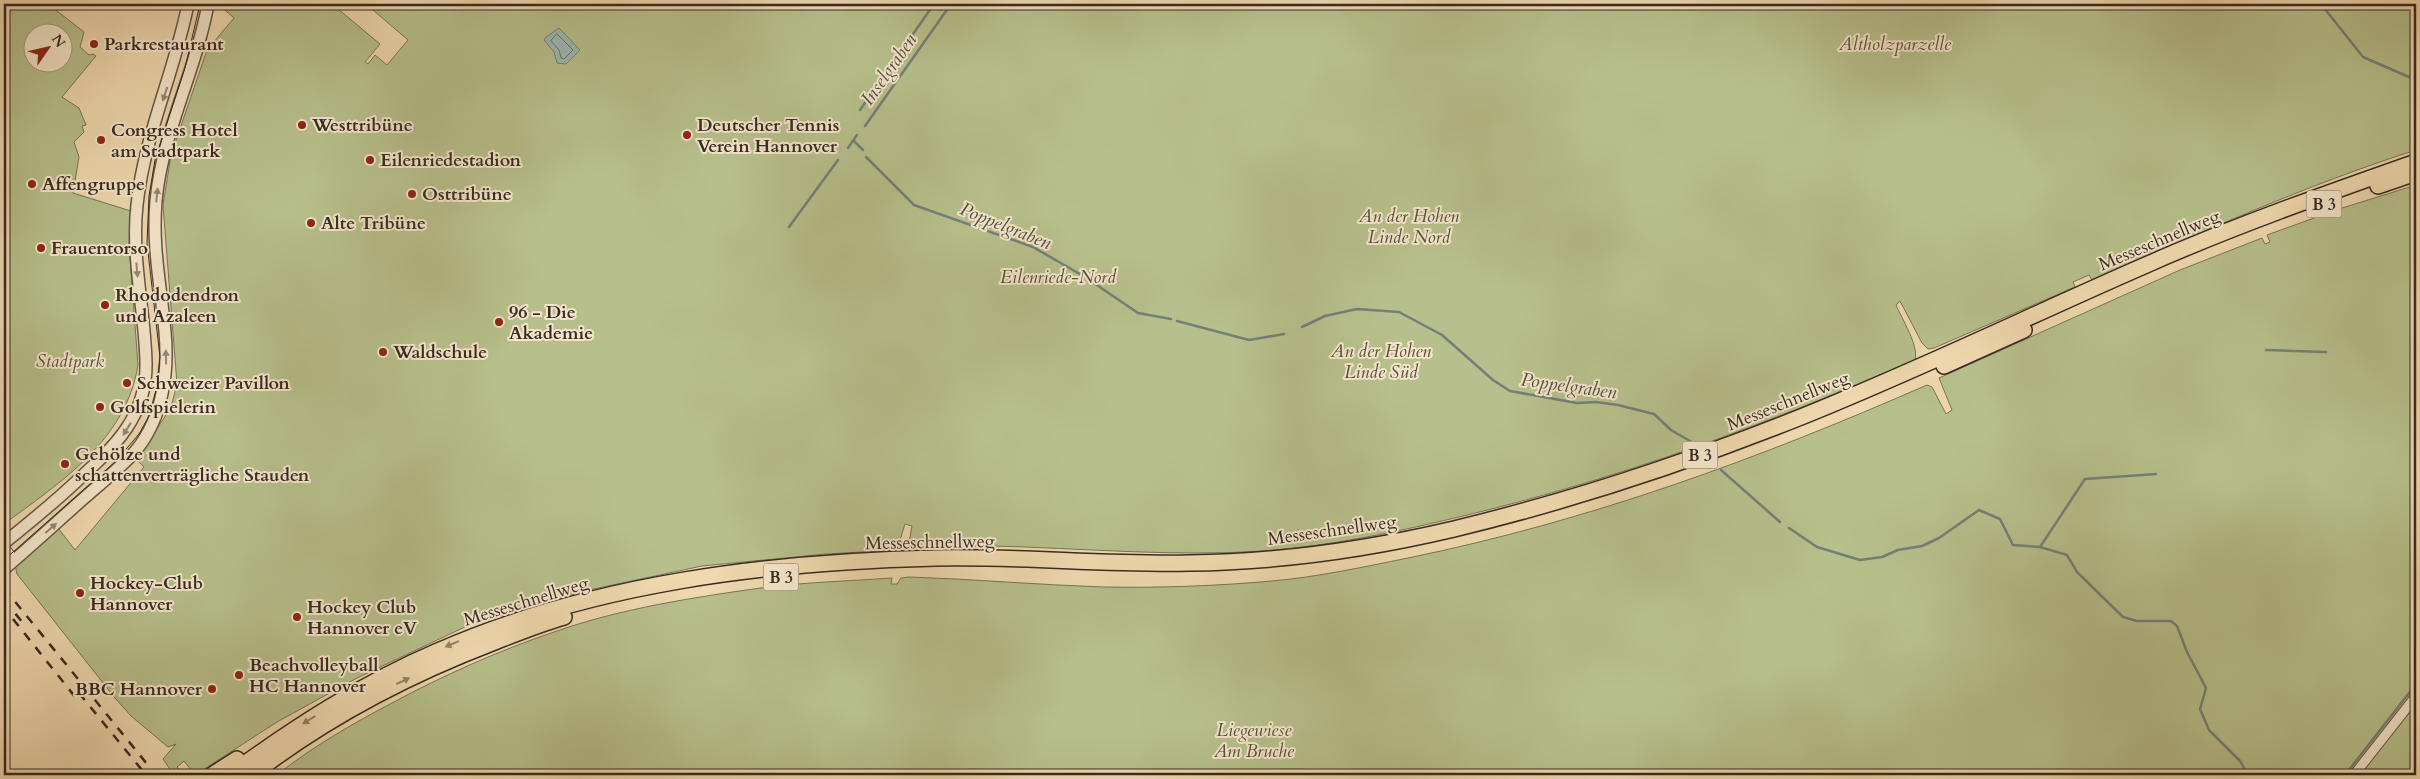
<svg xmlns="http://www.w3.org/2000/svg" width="2420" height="779" font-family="Cardo,serif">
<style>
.green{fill:#b7c08c;stroke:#777558;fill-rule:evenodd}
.water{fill:#9bb9b2;stroke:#738079}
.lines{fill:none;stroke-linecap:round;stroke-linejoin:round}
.shore{stroke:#69726a;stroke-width:1}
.stream{stroke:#738079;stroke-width:2.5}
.minor-casing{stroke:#655646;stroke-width:11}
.tertiary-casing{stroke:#655646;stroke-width:14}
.trunk-casing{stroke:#372a23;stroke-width:18}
.minor{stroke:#f5e6cb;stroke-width:9}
.tertiary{stroke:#f5e6cb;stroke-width:11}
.trunk{stroke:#f0d9af;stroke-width:15}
.tram{stroke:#372a23;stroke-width:1}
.rail{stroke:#372a23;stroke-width:2.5;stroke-dasharray:9 9;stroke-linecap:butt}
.oneway{fill:#968877}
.oneway2{fill:#948269}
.poi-dot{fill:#8f2418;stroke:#f5e6cb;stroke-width:2}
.labels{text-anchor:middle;stroke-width:4;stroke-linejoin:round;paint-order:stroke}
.shield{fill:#f5e6cb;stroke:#706255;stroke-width:1}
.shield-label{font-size:16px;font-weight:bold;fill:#372a23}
.poi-label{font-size:18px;font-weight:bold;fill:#372a23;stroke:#f5e6cb;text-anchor:start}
.park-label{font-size:18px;font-style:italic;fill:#57503d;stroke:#f5e6cb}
.street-label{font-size:18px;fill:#372a23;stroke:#f5e6cb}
.water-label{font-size:19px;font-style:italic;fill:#504e47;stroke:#f5e6cb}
</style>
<rect width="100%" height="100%" fill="#f0d9af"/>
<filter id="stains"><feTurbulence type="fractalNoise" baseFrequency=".004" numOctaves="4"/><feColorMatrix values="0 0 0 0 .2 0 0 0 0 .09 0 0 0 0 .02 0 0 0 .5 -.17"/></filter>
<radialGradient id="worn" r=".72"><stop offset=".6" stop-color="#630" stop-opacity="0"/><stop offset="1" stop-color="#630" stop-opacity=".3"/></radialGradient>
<path class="green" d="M4,4H48L84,32L80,47L89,55L93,54L96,56L62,97L79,108L86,125L82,126L84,132L74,142L79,157L73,193L131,211L129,245L138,365C126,440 61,482 4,524ZM32,32H62V62H32Z
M218,4H332L380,44L365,62L368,64L375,55L387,65L408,40L366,4H2416V150C2306,185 2198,234 2092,280L2089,275L2073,282L2075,287L1934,348L1928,349L1922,343L1900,301L1896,305C1902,319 1919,346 1915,360C1768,424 1619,479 1463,516C1397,532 1330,546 1263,551C1172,557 1082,548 992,546C964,546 936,548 908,548L912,526L905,524L897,550L826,554L702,566L589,590L469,625L357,678L277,722L195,775L184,761L177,767L183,775H174L163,759L176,744L168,747L131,716L115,698L17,574L14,560L55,524L75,550L144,467L137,460L171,407L177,384L163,205L171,155L207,50L234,18Z
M2416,185V775H277C312,747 352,724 392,703C444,675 498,651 554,632C622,608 696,597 768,587C809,582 851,581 892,578L891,584H897L901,578L909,577C974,579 1039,585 1104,587C1160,588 1216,586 1272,581C1318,577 1363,567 1408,558C1589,521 1758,459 1927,385L1932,387L1946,414L1952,410L1939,378L2180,270L2262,238L2265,244L2270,242L2267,235L2339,209Z"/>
<path class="water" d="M559,28L580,50L566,64L557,63L554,52L544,40L546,37Z"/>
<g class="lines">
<path class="shore" d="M557,34L573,50L564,59L561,58L559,50L551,41Z"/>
<path class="stream" d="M2321,4L2363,57L2416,80
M860,110L934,4
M865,126L951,4
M854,141L863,150
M848,148L857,135
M866,157L914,205L1033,247L1085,277L1138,313L1171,319
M789,227L838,160
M1177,321L1249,340L1284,334
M1302,327L1325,316L1357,309L1399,312L1442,335L1493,380L1510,391L1577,403L1596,402L1618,405L1654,414L1671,430L1690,441L1698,449
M2266,350L2326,352
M1721,470L1780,522
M1789,528L1817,547L1860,560L1882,557L1898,550L1922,546L1939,538L1979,510L2000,519L2013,545L2040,547L2067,555L2077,572L2123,617L2137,621H2171L2177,626L2187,652L2206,688L2200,709L2209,730L2240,761L2248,775
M2040,547L2085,479L2156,474
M2345,775L2416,684"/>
<defs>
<path id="minor" d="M4,547L14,560
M2354,775L2416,696"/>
<path id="tertiary" d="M4,543C29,523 55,502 79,479C115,446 147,416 146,363C145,310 131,258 137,205C144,136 175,71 188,4
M4,569C31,546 57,522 83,499C99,485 116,471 131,456C162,423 169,375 165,332C161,286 152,248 156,201C162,133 196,71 208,4"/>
<path id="trunk" d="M2378,186L2416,173
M1944,366L2024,330
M212,775L237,759
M229,775C295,727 363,683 438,651C593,583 767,562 936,558C1020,556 1106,565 1190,563C1279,562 1369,549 1454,529C1570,501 1685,463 1796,419C1914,372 2029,316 2146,265C2234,226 2325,194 2416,162
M252,775C324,719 406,676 492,643C515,634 539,624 564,617"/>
</defs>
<use href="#minor" class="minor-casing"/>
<use href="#tertiary" class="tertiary-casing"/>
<use href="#trunk" class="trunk-casing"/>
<use href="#minor" class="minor"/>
<use href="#tertiary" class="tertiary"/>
<use href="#trunk" class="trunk"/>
<path class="tram" d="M4,560L116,461L139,434L149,416L156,390L160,357L147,243L149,196L155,160L185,68L200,4"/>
<path class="rail" d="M4,588L156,775
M4,600L23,623
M13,619L80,703
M79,693L146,775"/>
</g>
<defs><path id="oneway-solid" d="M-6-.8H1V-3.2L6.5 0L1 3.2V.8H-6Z" transform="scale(1.25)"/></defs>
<g class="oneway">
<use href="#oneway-solid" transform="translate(165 94) rotate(108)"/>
<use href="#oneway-solid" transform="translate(157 195) rotate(-84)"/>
<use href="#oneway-solid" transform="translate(137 270) rotate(85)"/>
<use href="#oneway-solid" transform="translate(166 357) rotate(-91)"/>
<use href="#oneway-solid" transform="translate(127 429) rotate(122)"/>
<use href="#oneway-solid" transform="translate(51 528) rotate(-41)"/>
</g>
<g class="oneway2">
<use href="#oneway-solid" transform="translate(452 644) rotate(157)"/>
<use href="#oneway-solid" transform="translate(403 681) rotate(-25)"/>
<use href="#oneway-solid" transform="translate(309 720) rotate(148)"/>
</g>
<g class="poi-dot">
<circle cx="94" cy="44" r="5"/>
<circle cx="302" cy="125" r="5"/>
<circle cx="687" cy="135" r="5"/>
<circle cx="101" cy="140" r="5"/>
<circle cx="370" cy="160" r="5"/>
<circle cx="32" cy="184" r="5"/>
<circle cx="412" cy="194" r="5"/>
<circle cx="311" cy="223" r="5"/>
<circle cx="41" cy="248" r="5"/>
<circle cx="105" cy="305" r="5"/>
<circle cx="499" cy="322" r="5"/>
<circle cx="383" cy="352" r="5"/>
<circle cx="127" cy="383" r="5"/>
<circle cx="100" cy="407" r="5"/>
<circle cx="65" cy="464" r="5"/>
<circle cx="80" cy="593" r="5"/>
<circle cx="297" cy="617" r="5"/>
<circle cx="239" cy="675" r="5"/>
<circle cx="212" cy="689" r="5"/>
</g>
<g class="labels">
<g class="shield">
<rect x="2306.5" y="190.5" width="35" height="27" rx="4"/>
<rect x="1682.5" y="441.5" width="35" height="27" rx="4"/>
<rect x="763.5" y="563.5" width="35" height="27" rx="4"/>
</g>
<g class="shield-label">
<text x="2324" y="210">B 3</text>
<text x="1700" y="461">B 3</text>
<text x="781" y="583">B 3</text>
</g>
<g class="poi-label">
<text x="104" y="50">Parkrestaurant</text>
<text x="312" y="131">Westtribüne</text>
<text x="697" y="131">Deutscher Tennis<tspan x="697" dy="21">Verein Hannover</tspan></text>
<text x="111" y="136">Congress Hotel<tspan x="111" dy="21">am Stadtpark</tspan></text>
<text x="380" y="166">Eilenriedestadion</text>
<text x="42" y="190">Affengruppe</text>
<text x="422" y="200">Osttribüne</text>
<text x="321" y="229">Alte Tribüne</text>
<text x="51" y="254">Frauentorso</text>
<text x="115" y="301">Rhododendron<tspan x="115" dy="21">und Azaleen</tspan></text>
<text x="509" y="318">96 - Die<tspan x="509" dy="21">Akademie</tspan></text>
<text x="393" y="358">Waldschule</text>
<text x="137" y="389">Schweizer Pavillon</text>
<text x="110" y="413">Golfspielerin</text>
<text x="75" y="460">Gehölze und<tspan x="75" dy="21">schattenverträgliche Stauden</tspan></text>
<text x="90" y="589">Hockey-Club<tspan x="90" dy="21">Hannover</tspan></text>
<text x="307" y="613">Hockey Club<tspan x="307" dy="21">Hannover eV</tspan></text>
<text x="249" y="671">Beachvolleyball<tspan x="249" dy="21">HC Hannover</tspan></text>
<text x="202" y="695" text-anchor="end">BBC Hannover</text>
</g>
<g class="park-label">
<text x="1895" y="50">Altholzparzelle</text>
<text x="1409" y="222">An der Hohen<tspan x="1409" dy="21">Linde Nord</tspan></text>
<text x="1058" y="283">Eilenriede-Nord</text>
<text x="1381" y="357">An der Hohen<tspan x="1381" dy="21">Linde Süd</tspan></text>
<text x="70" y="367">Stadtpark</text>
<text x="1254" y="736">Liegewiese<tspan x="1254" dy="21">Am Bruche</tspan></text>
</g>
<g class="street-label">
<text transform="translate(2159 240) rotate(-23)" y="6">Messeschnellweg</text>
<text transform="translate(1788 401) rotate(-22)" y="6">Messeschnellweg</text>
<text transform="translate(1332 530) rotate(-8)" y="6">Messeschnellweg</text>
<text transform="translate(930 542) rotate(-1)" y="6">Messeschnellweg</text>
<text transform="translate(526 601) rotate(-17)" y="6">Messeschnellweg</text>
</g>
<g class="water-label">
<text transform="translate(888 69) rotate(-55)" y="7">Inselgraben</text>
<text transform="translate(1006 225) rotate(22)" y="7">Poppelgraben</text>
<text transform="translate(1569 385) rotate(8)" y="7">Poppelgraben</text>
</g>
</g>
<rect width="2420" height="779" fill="none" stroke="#f0d9af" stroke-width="20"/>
<rect x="5" y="5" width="2410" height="769" fill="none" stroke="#372a23" stroke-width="2.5"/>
<rect x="10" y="10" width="2400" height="759" fill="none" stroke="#372a23"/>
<g transform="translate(48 48) rotate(56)"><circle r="24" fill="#f5e6cb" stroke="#a99b88"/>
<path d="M0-4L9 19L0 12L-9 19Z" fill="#8f2418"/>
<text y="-8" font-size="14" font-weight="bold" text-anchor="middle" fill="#372a23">N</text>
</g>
<rect width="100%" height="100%" filter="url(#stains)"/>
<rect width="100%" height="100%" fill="url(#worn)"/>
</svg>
